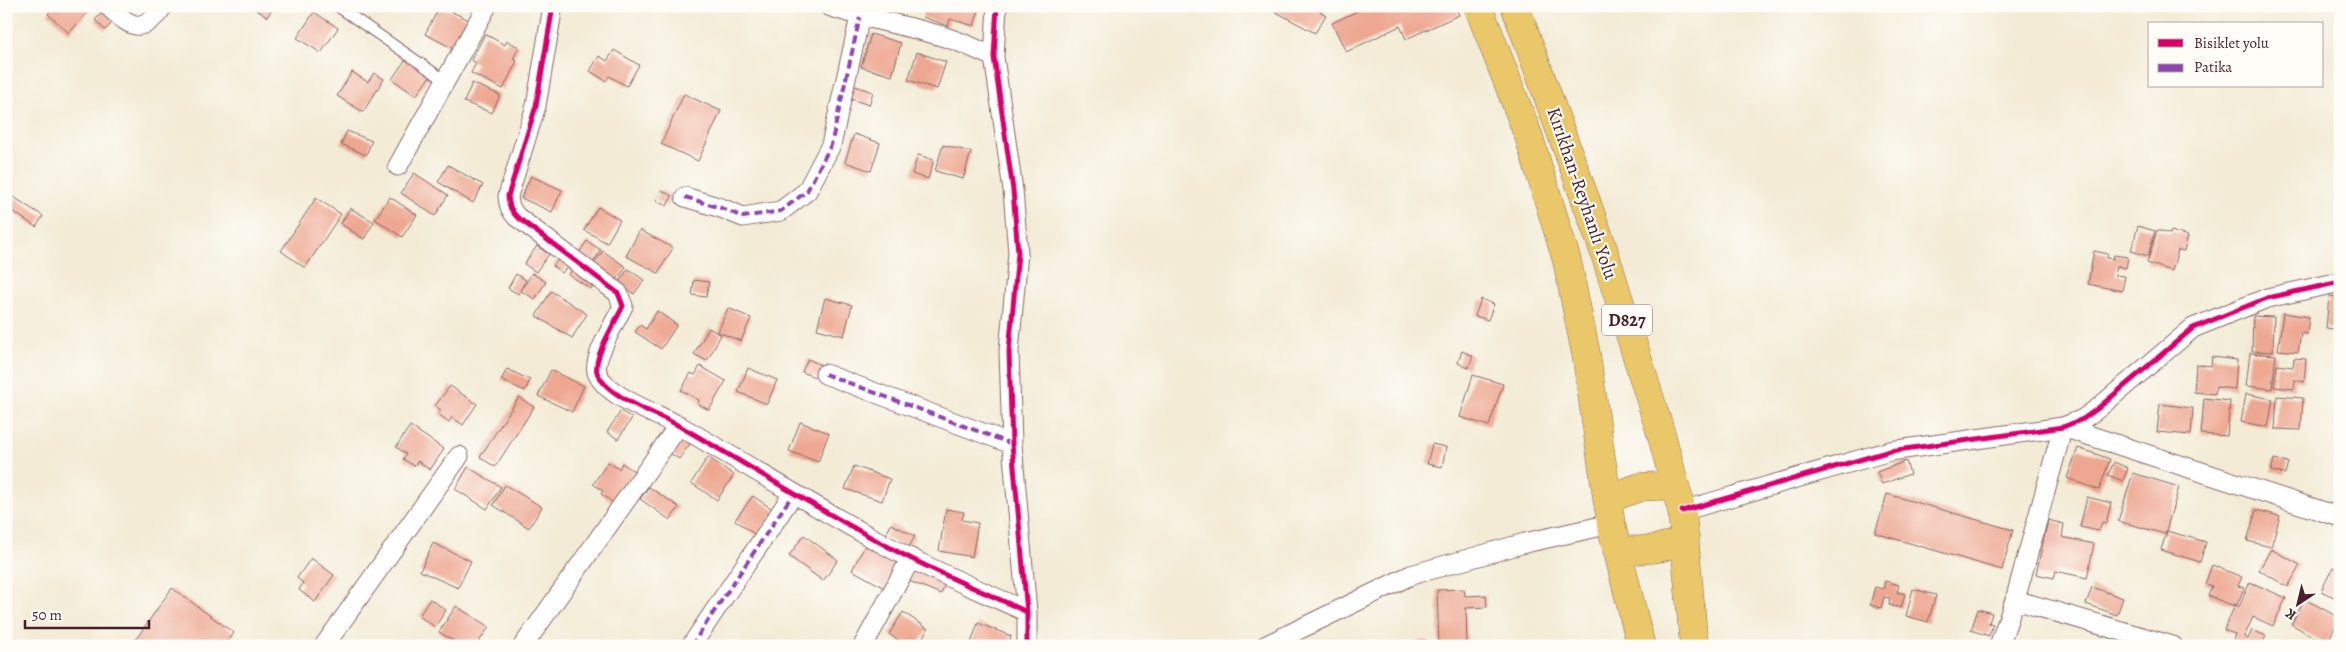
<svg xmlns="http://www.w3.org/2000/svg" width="2346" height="652" font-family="Alegreya,serif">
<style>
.building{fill:#eea892}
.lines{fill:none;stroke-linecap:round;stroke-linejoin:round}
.lane-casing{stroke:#856666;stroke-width:12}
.street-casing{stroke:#856666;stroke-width:21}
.highway-casing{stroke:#856666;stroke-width:29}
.lane{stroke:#fff;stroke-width:10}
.street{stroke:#fff;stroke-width:19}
.highway{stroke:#eac769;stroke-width:28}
.quiet{stroke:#8e44ad;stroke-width:4;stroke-dasharray:8 4;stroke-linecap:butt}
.cycleway-casing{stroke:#fdfcf7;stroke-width:8}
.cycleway{stroke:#d6006c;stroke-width:5}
.labels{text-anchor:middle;stroke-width:4;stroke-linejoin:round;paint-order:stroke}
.shield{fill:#fdfcf7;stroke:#806168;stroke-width:1}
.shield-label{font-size:18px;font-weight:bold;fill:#4a1f2b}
.street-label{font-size:19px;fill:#4a1f2b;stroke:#fdfcf7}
</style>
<rect width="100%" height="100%" fill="#fdfcf7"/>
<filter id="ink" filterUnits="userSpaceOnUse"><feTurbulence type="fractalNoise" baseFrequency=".02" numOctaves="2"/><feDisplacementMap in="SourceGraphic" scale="10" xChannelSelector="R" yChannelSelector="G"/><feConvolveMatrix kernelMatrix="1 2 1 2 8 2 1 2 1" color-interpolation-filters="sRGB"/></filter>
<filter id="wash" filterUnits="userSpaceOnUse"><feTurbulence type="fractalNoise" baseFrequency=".0096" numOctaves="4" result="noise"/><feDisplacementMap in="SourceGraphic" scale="20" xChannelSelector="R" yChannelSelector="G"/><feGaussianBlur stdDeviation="1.12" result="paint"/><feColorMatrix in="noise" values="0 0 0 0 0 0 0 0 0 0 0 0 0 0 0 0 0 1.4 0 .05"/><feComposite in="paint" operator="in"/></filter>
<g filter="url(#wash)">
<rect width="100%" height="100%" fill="#f3ebd5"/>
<g id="blocks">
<path class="building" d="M54,6H81L88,12L69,33L48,14Z
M251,6H271L273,8L267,17Z
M440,6L469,20L454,49L425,34Z
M927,6H980L974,26L950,19L948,26L923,17Z
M1265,6H1318L1316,9L1326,15L1315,33Z
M1368,6H1455L1459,15L1406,39L1400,26L1346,52L1332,23Z
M105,10L115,20L105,30L95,20Z
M314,12L338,28L321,53L297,38Z
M485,34L505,45L507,41L519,47L513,59L517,61L503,89L471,73L476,63L471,60Z
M871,34L901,43L892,76L861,67Z
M614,50L639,65L627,86L609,76L606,81L590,71L599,56L607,61Z
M917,52L946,62L937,89L908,80Z
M406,59L430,76L416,96L392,79Z
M352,72L368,82L374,73L384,79L363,112L337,96Z
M472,83L500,95L492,113L464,102Z
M852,85L873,92L869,105L848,98Z
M684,94L721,111L698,161L661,144Z
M347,131L372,141L366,155L341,144Z
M854,134L880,143L871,171L845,162Z
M943,145L971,152L963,179L935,171Z
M918,155L934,160L928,179L912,174Z
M448,165L483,185L473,203L438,182Z
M414,173L448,195L435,216L401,193Z
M531,176L562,190L552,212L521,198Z
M661,190L672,196L667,206L656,201Z
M12,196L43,216L36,227L6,207Z
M390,197L417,215L402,237L375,219Z
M316,198L341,214L305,268L281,251Z
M598,207L620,220L607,243L584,230Z
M350,208L374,222L364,239L341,224Z
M2138,226L2155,231L2148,256L2131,251Z
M640,230L673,248L658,273L626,256Z
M2157,230L2170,234L2171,231L2188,236L2184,251L2178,250L2172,271L2147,263Z
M587,241L601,250L590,267L576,257Z
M537,246L549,254L536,272L524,264Z
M603,251L626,267L616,281L593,265Z
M2094,251L2108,254L2107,258L2113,259L2114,255L2128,257L2126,268L2117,266L2115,275L2125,276L2122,291L2088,284Z
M559,258L568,265L562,273L553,266Z
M573,268L595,283L591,289L569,275Z
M628,269L644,280L634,294L618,283Z
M532,273L546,282L535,299L521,291Z
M516,274L526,280L518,294L508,288Z
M694,280L709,282L706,297L692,295Z
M551,291L587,314L572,338L536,316Z
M2329,296L2340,297V330L2326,328Z
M825,298L852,305L844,336L817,329Z
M1481,299L1494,304L1488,320L1475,316Z
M728,308L751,318L741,341L718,332Z
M657,311L677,325L661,349L635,332L640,325L646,329Z
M2283,313L2309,317L2307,334L2301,333L2298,352L2278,350Z
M2253,316L2274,317L2273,352L2252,351Z
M709,328L721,335L707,361L694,354Z
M1462,351L1473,356L1468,368L1458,363Z
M2250,353L2276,355L2272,389L2246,386Z
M2212,357L2237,360L2235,389L2216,387L2215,394L2194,392L2196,364L2211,366Z
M2294,358L2306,359L2304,382L2295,380L2294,389L2274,387L2277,365L2293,367Z
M808,359L825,367L820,379L802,372Z
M700,366L726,381L709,410L698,404L699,400L681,390L691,373L695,375Z
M748,368L777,380L767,404L738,392Z
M507,369L530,380L525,391L501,380Z
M551,370L584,386L572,412L538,396Z
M1473,375L1503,384L1489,426L1460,417Z
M450,386L477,404L463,425L452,417L449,422L438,414L441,410L435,406Z
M2246,394L2273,399L2268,427L2241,422Z
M2277,396L2303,398L2301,430L2275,429Z
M519,397L534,407L495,467L480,457Z
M2204,398L2230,401L2227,436L2201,434Z
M2160,404L2193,408L2191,435L2157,432Z
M621,411L632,418L618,439L607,432Z
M800,422L829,433L818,462L789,451Z
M410,426L444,449L430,470L418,461L414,466L403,459L406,454L396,447Z
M681,434L692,441L679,459L668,452Z
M1432,444L1446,447L1442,467L1427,464Z
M2078,448L2110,459L2099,490L2067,478Z
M708,457L734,475L717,500L691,483Z
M2274,459L2288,462L2285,474L2271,471Z
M1906,461L1910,474L1882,484L1877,472Z
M608,462L619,469L622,463L640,475L618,506L601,494L603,491L593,484Z
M2114,462L2128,468L2123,481L2108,475Z
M854,466L890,479L882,501L845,489Z
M468,467L501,487L487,509L455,489Z
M2133,473L2179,487L2165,534L2118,521Z
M505,485L542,507L529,528L493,505Z
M649,487L679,507L670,520L640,499Z
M1887,494L2013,530L2002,570L1875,533Z
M753,496L775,511L757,536L735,520Z
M2087,497L2111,503L2106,523L2102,522L2099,531L2080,527Z
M946,509L964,512L962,520L978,523L972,557L939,551Z
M2256,510L2280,516L2271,547L2247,541Z
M2048,520L2064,524L2062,537L2094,544L2087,578L2056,571L2054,578L2036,574Z
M891,524L915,536L908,549L885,537Z
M2167,531L2206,542L2200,562L2161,550Z
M804,535L838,560L823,581L789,556Z
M433,543L471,561L458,588L420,571Z
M866,544L899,563L885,588L852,570Z
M2271,549L2300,565L2288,587L2259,570Z
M311,558L334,575L315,602L299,590L303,583L297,578Z
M2212,565L2242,577L2238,586L2244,588L2237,605L2234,604V606L2208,596L2212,586L2205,584Z
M2333,567L2340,571V600L2321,591Z
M914,568L946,581L941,594L909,581Z
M1885,581L1899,585L1897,592L1905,594L1901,608L1889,605L1890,598L1884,597L1881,608L1870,605L1875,587L1883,589Z
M2250,582L2286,598L2273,626L2253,617L2244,637L2248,639L2252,630L2266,636L2261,646H2231L2235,634L2224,630L2235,605L2239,607Z
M2092,587L2123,598L2117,615L2086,604Z
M172,588L234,633L225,646H131Z
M1464,589L1465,596L1486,595L1487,607L1466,608L1467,646H1439L1437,590Z
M1913,589L1936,595L1928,622L1906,616Z
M430,599L446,610L435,627L419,616Z
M2305,599L2340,618L2326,644L2291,624Z
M456,606L489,627L476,646H461L439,632Z
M1978,609L1992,613L1989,623L1993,624L1989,636L1971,630Z
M903,612L928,629L917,646H907L889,634Z
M978,623L1011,636L1008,646H970Z
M1426,640L1428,646H1405V645Z"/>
</g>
</g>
<g filter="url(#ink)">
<use href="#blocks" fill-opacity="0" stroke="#856666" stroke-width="1"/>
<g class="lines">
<defs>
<path id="lane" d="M337,6L446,81"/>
<path id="street" d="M108,6C131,28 143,35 163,6
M553,6L536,106L508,196C509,205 510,210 517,217L618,293L623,306C616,321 593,357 597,372C605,397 659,414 681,427C750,466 817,509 887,546C932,571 980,590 1027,612
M829,6C869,20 911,26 951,39C966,44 980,51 994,57
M997,6L994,57L1013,190L1018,253L1009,351L1012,444L1027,612V646
M398,166L487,6
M685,197L721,208L743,217L781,211L807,191L831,145L860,17
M825,374L1012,444
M1682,511L1890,451L2063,427L2083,419L2097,409L2193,328L2267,298L2340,282
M2015,600L2173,646
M324,646L459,456
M523,646L679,425
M691,646L793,494
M863,646L911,558
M1265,646L1411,575L1525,543L1611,524
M1999,646L2015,600L2063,427L2340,517"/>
<path id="highway" d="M1478,6L1529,137L1567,261L1586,354L1611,524L1641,646
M1515,6L1602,245L1662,437L1682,511L1694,646
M1607,499L1640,487L1675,485
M1617,550C1642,551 1663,550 1685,539"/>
</defs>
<use href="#lane" class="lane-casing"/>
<use href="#street" class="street-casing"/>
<use href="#highway" class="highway-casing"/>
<use href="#lane" class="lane"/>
<use href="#street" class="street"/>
<use href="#highway" class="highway"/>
<path class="quiet" d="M685,197L721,208L743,217L781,211L807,191L831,145L860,17
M825,374L1012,444
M691,646L793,494"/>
<defs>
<path id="cycleway" d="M553,6L536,106L508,196C509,205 510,210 517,217L618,293L623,306C616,321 593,357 597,372C605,397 659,414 681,427C750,466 817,509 887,546C932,571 980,590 1027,612
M997,6L994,57L1013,190L1018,253L1009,351L1012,444L1027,612V646
M1682,511L1890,451L2063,427L2083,419L2097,409L2193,328L2267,298L2340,282"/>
</defs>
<use href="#cycleway" class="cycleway-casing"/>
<use href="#cycleway" class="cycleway"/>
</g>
</g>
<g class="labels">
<rect class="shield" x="1602" y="304.5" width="50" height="31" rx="4"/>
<g class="shield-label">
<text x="1627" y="326">D827</text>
</g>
<g class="street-label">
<text transform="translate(1583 193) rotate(71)" y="7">Kırıkhan-Reyhanlı Yolu</text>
</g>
</g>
<rect width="2346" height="652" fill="none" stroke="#fdfcf7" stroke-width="25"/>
<rect x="2148" y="22" width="175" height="65" fill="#fdfcf7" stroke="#b5a4a5"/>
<rect x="2158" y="39" width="25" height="8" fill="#d6006c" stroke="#b5a4a5"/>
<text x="2194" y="48" font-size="15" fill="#4a1f2b">Bisiklet yolu</text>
<rect x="2158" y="64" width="25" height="8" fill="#8e44ad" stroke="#b5a4a5"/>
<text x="2194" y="72" font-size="15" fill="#4a1f2b">Patika</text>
<g transform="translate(2298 604) rotate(215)" stroke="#fdfcf7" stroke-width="4" paint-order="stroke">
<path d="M0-4L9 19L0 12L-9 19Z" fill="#4a1f2b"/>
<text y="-8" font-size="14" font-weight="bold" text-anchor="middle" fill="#4a1f2b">K</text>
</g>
<path d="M25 620v8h124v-8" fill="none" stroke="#4a1f2b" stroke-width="2.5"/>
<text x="32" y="620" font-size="15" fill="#4a1f2b" stroke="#fdfcf7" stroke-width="4" paint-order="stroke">50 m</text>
</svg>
